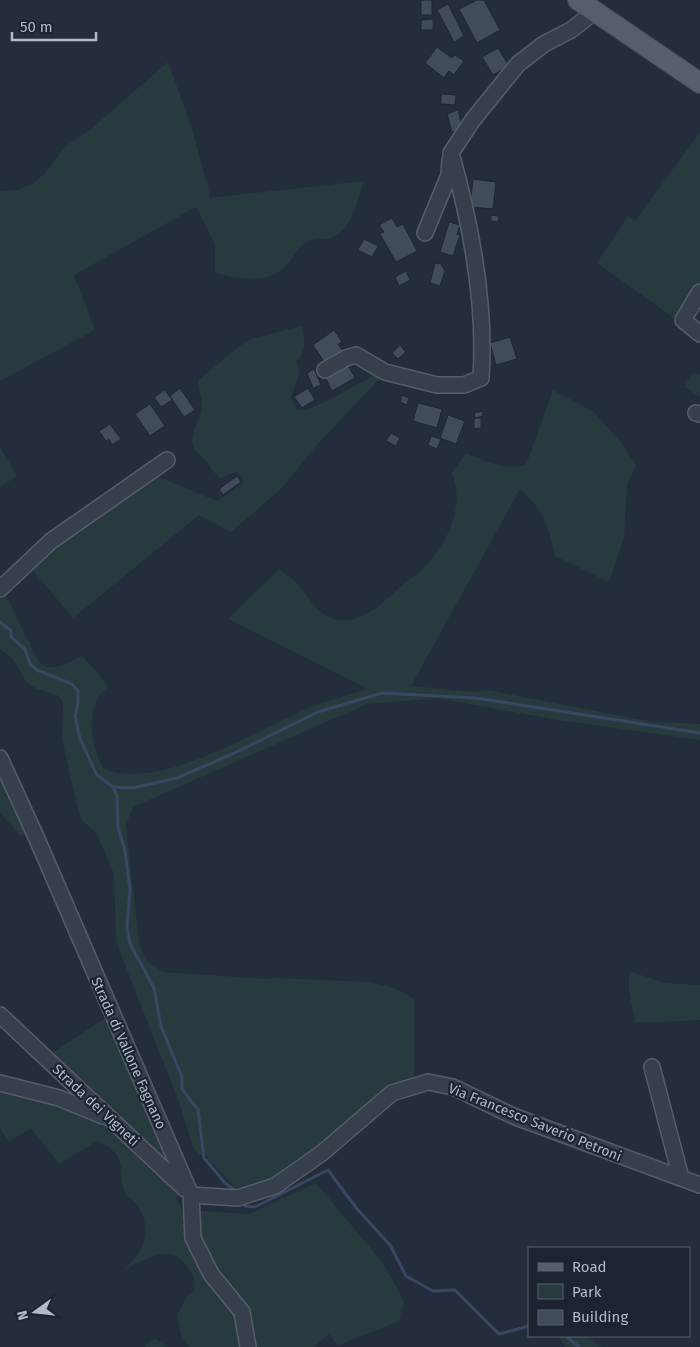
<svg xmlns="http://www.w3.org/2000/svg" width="700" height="1347" font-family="'Fira Sans',sans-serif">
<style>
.green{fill:#273b3e}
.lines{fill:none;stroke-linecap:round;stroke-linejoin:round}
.stream{stroke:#394762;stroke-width:3}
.building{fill:#404b5b;stroke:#1f2633}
.minor-casing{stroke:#565d6a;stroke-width:18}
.major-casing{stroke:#414855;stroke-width:22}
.minor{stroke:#383f4c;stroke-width:15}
.major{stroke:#565e6c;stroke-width:20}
.labels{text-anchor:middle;stroke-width:4.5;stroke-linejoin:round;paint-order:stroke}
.street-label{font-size:14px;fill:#b3bac7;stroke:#1d2431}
</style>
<rect width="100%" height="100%" fill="#242d3b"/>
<path class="green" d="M168,62L192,129L209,191V198L364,181C358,198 352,230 333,237C325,240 314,238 307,242C297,247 294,257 287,265C269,285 238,279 215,273V245L196,207L74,275L95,330L0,381V191L17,190L34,183L45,173L66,146L91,129Z
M700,132V286L678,321L597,263L628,216L635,221Z
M302,326C305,341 307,351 296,362L300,373L291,397L297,410C311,413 359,383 374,375H383L315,447L281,489L231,532L199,515L73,618L26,562L151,474L217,501L244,482L242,476L236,472L221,478C213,473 211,467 205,460C202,456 197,453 194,449C187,435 201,421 202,407C203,397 197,390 199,380L238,347L251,339Z
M694,372L700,375V397L684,387Z
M553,390L594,412L623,445L636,466L627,485L624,538L609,582L555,556C548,526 544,510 520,489L411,686L473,692L487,690L653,722L700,724V740L552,719L437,698L367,704L133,807L126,825L139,945L148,962L163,972L267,979L278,978L369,982L395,988L414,999V1084L273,1186L241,1194L205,1155H200L193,1147L179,1102L116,942L114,874L96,832L82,821L78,809L62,739L63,701L57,695L37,689L27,683L12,658L0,649V589L5,593L27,639C32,645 32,650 36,657C46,677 67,663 82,656L98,673L108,687C104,691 99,694 97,699C87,719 93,752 104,769C157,791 251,734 300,712C322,701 345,696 368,689L228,619L279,569C285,574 292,578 297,584C311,598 317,617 339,620C364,623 385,601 401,586C408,579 416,576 422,570C446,546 466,506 452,473L466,453C486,462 505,470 526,465Z
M0,447L17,476L0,487Z
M0,779L22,821L25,833L22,837L0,813Z
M629,971L664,983L700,985V1020L635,1023L629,990Z
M110,1015L165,1147L168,1167L190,1238L241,1313L245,1347H190L181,1335L177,1316L187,1296L194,1291C196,1282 194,1277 189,1269C172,1241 149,1258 125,1269C130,1263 136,1257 140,1251C151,1232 145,1206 126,1196C116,1170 131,1156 97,1141L59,1164L31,1128L9,1142L0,1128V1089L86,1106L48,1056Z
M316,1183L383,1263L404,1301L399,1321C378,1330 358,1336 338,1346L329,1334L314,1347H250L249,1336L214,1273L196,1225L201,1211L249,1214Z
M558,1336H588L601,1347H565Z
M156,1339L167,1347H144L151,1340Z"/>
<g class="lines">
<path class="stream" d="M0,622L11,631V637L25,649L30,664L37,670L72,684L78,691V703L75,716L80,739L97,775L113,787L117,796L118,827L125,851L130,890L127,927L130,944L154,988L161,1026L182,1077V1089L198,1110L204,1158L225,1183L236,1191
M113,787L133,788L177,778L230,755L318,712L382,693L476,698L700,733
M245,1206L255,1207L328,1170L357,1209L390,1245L406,1276L433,1291L455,1290L499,1334L529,1326
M566,1336L579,1347"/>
</g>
<path class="building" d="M421,0H432V15H421Z
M477,0H484L500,30L477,43L459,9Z
M448,4L464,36L454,42L437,10Z
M433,19V30H421V20Z
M437,47L452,58L455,55L464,61L454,75L449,71L444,78L425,63Z
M498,48L509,66L493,75L482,57Z
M441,94L456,95L455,105L441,104Z
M458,110L463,129L452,132L447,114Z
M473,179L496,182L493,209L470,207Z
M491,215L499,216L498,222L491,221Z
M392,218L397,227L403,224L417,251L396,262L380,234L384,232L379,225Z
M449,222L460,225L457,234L460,235L453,256L440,252Z
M364,239L378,246L372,257L358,250Z
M435,263L441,264L445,271L440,286L430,283Z
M406,271L410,280L399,286L395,277Z
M334,330L342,342L338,344L343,351L325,363L313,345Z
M510,337L517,359L496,365L490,343Z
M400,345L406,352L398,359L392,353Z
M348,365L355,378L332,391L325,377Z
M314,369L321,385L313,388L307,373Z
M180,388L195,410L184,417L170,396Z
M308,388L315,400L302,408L294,397Z
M165,390L172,400L161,407L154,397Z
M402,395L409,398L407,405L400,402Z
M418,403L442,409L437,428L413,421Z
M150,404L165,426L150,436L135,414Z
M483,411V416L475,418L474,413Z
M448,415L465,421L456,444L440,438Z
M474,418H481V428L474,429Z
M110,424L121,439L112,445L109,439L106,441L99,431Z
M391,433L400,438L396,446L386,441Z
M431,436L441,439L437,449L428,445Z
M237,476L241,482L223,495L219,489Z"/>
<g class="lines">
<defs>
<path id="minor" d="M425,233L449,175L450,160
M700,292L683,320L700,334
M325,370L346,358L356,355L385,372L437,385H464L481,378C486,304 471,224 451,153L472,121L518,64L544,44L571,30L594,12
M696,413L700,414
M0,589L51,541L167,460
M0,758L37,839L191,1195L193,1238L211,1274L242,1312L248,1347
M0,1015L185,1189
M652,1067L681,1178
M0,1083L59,1098L103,1116
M191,1195L238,1198L275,1186L322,1153L392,1093L428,1082L453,1087L513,1116L700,1185"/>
<path id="major" d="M578,0L700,83"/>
</defs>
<use href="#minor" class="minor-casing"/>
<use href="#major" class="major-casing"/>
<use href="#minor" class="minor"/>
<use href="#major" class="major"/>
</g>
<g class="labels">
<g class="street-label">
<text transform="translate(129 1053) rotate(66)" y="5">Strada di Vallone Fagnano</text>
<text transform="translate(96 1105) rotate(43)" y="5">Strada dei Vigneti</text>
<text transform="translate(535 1122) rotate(22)" y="5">Via Francesco Saverio Petroni</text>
</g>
</g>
<rect x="528" y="1247" width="162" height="90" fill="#1d2431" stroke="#59606d"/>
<rect x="538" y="1263" width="25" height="8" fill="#565e6c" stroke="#59606d"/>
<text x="572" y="1272" font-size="15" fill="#b3bac7">Road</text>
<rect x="538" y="1284" width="25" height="15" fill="#273b3e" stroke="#59606d"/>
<text x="572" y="1297" font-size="15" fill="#b3bac7">Park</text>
<rect x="538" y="1310" width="25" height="15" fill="#404b5b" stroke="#59606d"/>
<text x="572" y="1322" font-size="15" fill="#b3bac7">Building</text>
<g transform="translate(35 1312) rotate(255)" stroke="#1d2431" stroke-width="4" paint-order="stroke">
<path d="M0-4L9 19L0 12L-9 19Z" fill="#b3bac7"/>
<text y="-8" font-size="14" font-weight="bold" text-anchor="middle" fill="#b3bac7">N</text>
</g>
<path d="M12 32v8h84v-8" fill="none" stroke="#b3bac7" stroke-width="2.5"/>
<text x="20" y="32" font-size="15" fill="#b3bac7" stroke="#1d2431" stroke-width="4" paint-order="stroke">50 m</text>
</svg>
